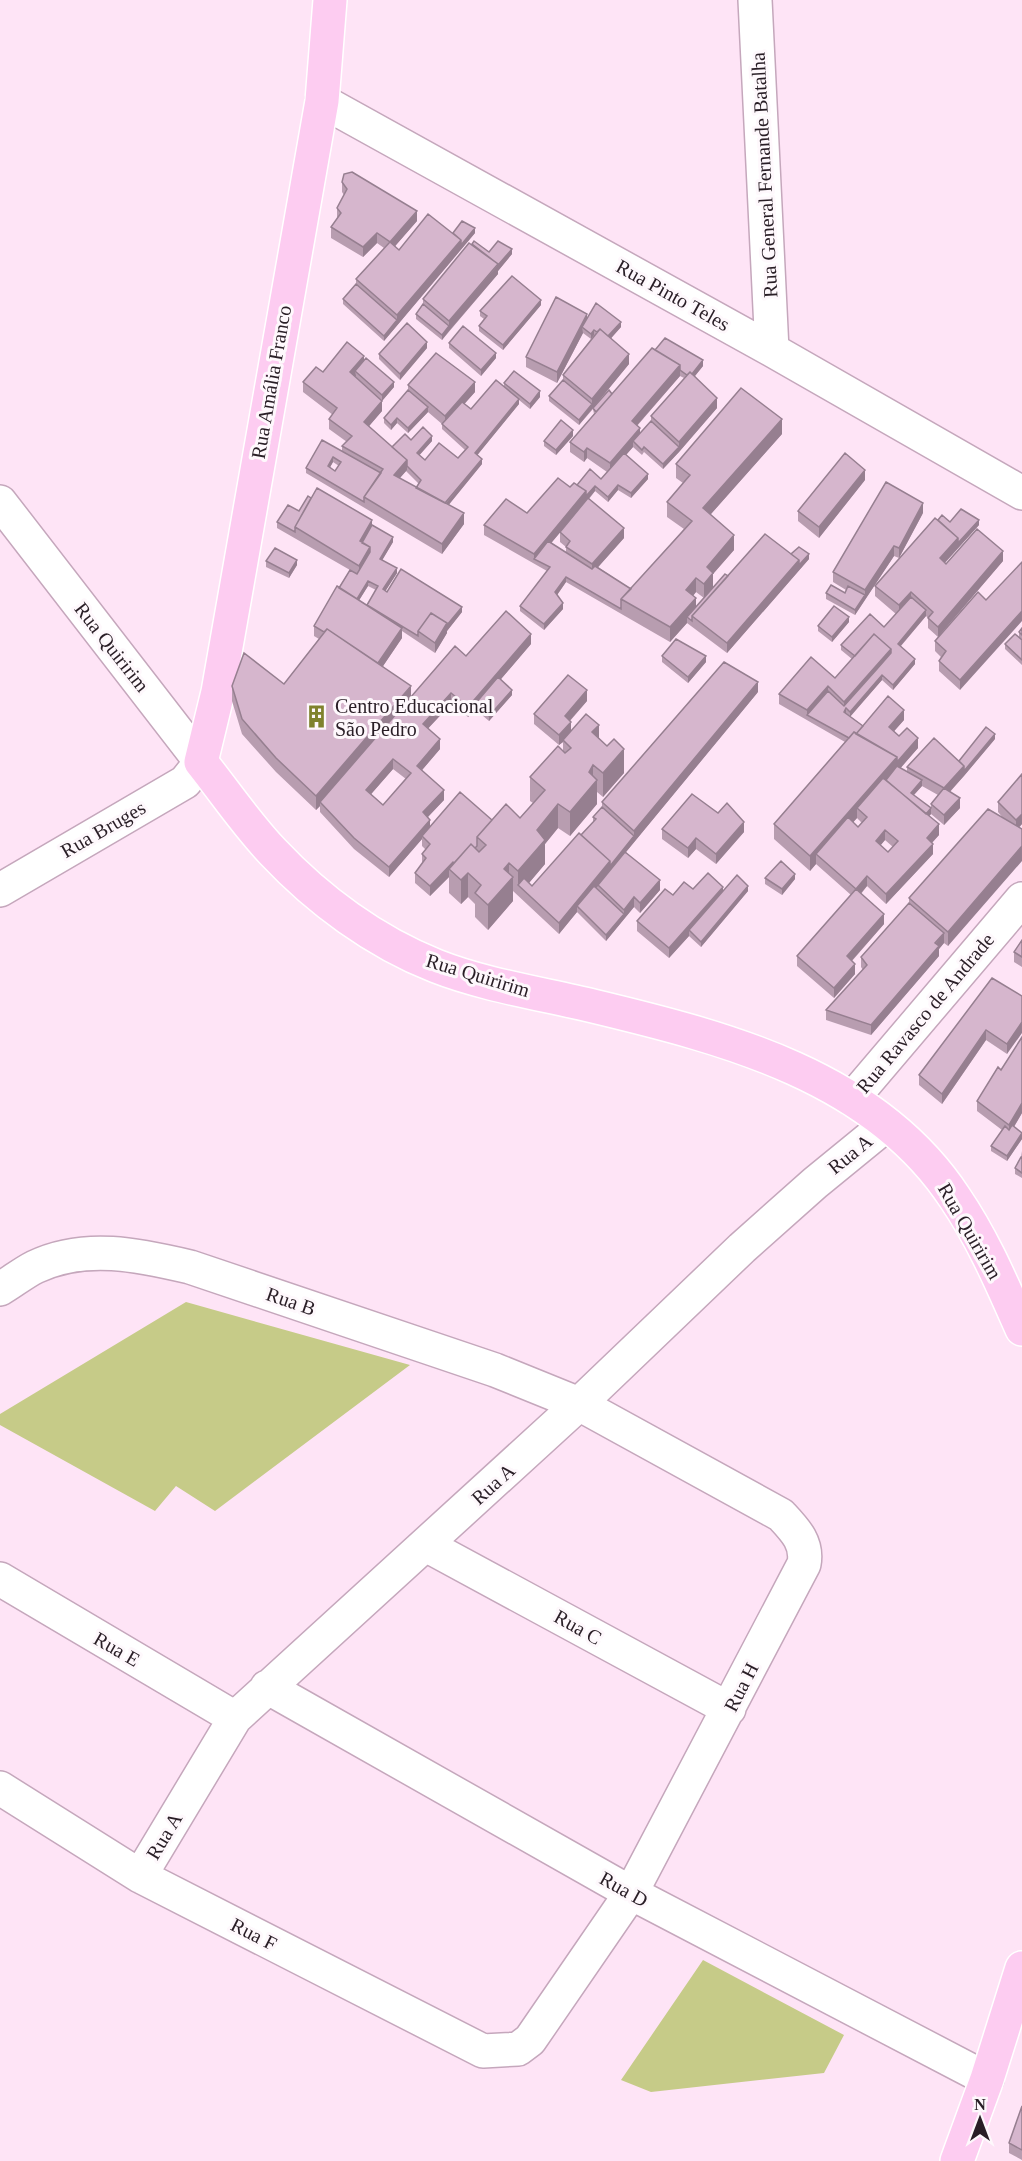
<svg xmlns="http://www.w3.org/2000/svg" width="1022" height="2161" font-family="Georgia,serif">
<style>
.green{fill:#c6cb88}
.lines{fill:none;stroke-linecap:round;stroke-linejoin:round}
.minor-casing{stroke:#c5a7bc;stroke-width:36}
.major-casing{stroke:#fff;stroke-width:36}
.minor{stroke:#fff;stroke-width:33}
.major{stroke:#fdccf1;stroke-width:33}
.wall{fill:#b89db0;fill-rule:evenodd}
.shaded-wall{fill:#967f90}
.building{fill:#d6b6cd;stroke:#967f90;stroke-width:1.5;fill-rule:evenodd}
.labels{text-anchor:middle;stroke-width:6;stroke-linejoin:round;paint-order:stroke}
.street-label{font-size:20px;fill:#291e26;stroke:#fef8fc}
.poi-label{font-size:20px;fill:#291e26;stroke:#fef8fc;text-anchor:start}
</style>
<rect width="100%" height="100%" fill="#fee4f6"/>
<path class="green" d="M186,1302L410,1365L215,1511L176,1486L155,1511L0,1425V1414Z
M703,1960L844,2035L824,2073L651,2092L621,2080Z"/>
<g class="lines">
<defs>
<path id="minor" d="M755,0L772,350
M322,101L772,350L1022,493
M0,502L201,762L185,782L0,890
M852,1099L1022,899
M0,1289C12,1282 23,1273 35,1267C85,1243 139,1255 190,1267L495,1370L579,1404L781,1515C795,1530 808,1543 804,1564L631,1893L530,2040L518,2049L483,2051L140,1876L0,1788
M426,1545L729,1709
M0,1579L235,1718
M267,1687L631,1893L987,2079
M140,1876L235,1718L579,1404L742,1248L815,1183L886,1125"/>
<path id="major" d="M330,0L322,101L218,692L201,762C225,792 247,825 273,852C318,900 375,942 436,966C484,985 543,994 593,1006C726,1038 875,1076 955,1198C983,1239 1002,1284 1022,1329
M957,2161L987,2079L1022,1968"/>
</defs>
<use href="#minor" class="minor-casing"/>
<use href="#major" class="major-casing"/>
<use href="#minor" class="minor"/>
<use href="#major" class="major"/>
</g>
<path class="wall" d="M342,182L417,221L395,246L399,250L453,233H475L384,341L343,304V299L356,284V279L384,248L377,243L363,257L331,238V227L337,219V208L344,195L342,192Z
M472,244L489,252L512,254L498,271V274L442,340L416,319V314L423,304V299Z
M541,305L503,350L479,331V326L484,319L480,316V311Z
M587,318L621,327L611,338L629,364L597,403L612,394L655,350L703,366L695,376L717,408L679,452L663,469L644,452L642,455L633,447L626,455L648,479L631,498L618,490L608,502L595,491L589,499L624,538L598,567L631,589L684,529L667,517V502L683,483L676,478V464L782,434L710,515L734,550L713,574V587L728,576L791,554L809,559L727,653L687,623L670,642L566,582L557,595L563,609L544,630L520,611V606L547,571L484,535V525L527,513L570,487L601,479L607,472L587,458L584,462L570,452V442L594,414L593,409L579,425L549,401V396L563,380V375L594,335L591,339L583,333L557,383L526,367V357ZM680,376L684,378L651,416V421L640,433L637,426ZM560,532V542L566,547V552L551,543ZM696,592L704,598L696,607L693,596Z
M449,343L496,358L481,376L449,348Z
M427,348L400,380L379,359V354Z
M364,361L394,387L382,401V411L369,426L392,447L411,440L432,441L419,455L425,460L458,458L465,450L442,429V424L428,412L408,433L397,423L391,430L384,423V418L408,390V385L475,392L464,404L471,409L504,387V383L540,397L530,409L519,400V404L477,455L482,464L448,505L464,524L442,554L306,473V468L342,451V446L347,442L329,429V419L333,415L303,392V382L323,372ZM333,462L339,466L335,471L330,467ZM406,471L419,484L416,488L399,478Z
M573,436L556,455L544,446V441Z
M865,480L819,538L798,521V511Z
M311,498L372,525L393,542L382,560L397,573L385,591L462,612L447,631V633L435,653L402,631V638L383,666L411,697L466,656L531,644L501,679L512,695L489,721L475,709L468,717L451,704L428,728L440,749L422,770L444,800L428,817L430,827L492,820L520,818L533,803L530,801V777L563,751V742L559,745L534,724V714L587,701L570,721L571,730L599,738L624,773L603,797L597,792V804L570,836L558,828L545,844V864L529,883L532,886L593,822V817L602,807V802L758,692L626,852L660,890L640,913L634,907L606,941L577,912L559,934L513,891V901L488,930L475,917V904L468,897L461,904L449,893V877L430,896L415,883V873L422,863V854L426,850L422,846V839L389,877L354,849L320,812V806L316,810L276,772L242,734L232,701V686L284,684L319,639L314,636V626L350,570L277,528V522L299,511ZM368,586L376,590L367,605L359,600ZM393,769L406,779L383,805L371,794Z
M923,513L899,558L894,556L855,615L826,599V593H845L846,590L833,582V572Z
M938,520L950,522L979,525L945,563L946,564L1003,561L938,637L928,628V618L926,616L901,646L915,664L893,690L882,680L850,716L863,726L904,720L894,731L899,736L918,748L900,768L907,772V767L959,761L995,739L950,792L960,808L944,825L931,814L929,816L939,835L932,843L933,854L886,904L867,886L861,894L884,924L852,961L855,974L834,998L797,966V956L851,895L816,864L810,871L774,839V824L845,742L779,704V694L835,678L852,659L841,650V645L884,627L896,614L875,596V586ZM922,786L938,795L931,804V808L914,795ZM857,818L862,823L858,827L853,822ZM885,840L893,847L888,852L880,845Z
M266,561L297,565L289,578L266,567Z
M978,592L960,690L939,671V661L941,657L935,651V641Z
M849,622L832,642L818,631V626Z
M1022,628V665L1005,649V644L1019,637V632Z
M662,656L706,662L688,683L662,662Z
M998,802L1022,824L1019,828L948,946L944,943L939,949V956L871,1035L826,1020V1010L863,970L861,967V957L909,903V898L1004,819L998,812Z
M718,813L744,832L716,864L696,849L688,858L662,839V829Z
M765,878L795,879L782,895L765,884Z
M693,889L723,891H748L701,947L689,936L669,958L637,931V921L673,895Z
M1022,940V967L1014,962V952Z
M1022,996L1007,1054L986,1040L942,1104L919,1085V1075Z
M1001,1070L1022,1113L1014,1127L1022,1139L1007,1161L991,1151V1146L1002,1130L977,1111V1101Z
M1022,1151V1178L1015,1174V1168L1021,1157Z
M1022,2106V2160L1009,2153V2143Z"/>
<path class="shaded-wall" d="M417,211V221L390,252V242Z
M475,228V233L384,341V336L397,320V315L461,240Z
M377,233V243L363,257V247Z
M512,249V254L498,271V274L449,331V321Z
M541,300V305L503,350V345Z
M587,314V324L582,327L583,333L557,383V372Z
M621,322V327L606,344V339Z
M449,326V331L442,340V335Z
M594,330V335L591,339V334Z
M427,342V348L400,380V374Z
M496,353V358L481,376V370Z
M629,354V364L579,425V420L592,404V399Z
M364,356V366L355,371L356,376L350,383V372Z
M703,360V366L690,382V377Z
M680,365V376L632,431V421Z
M394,382V387L382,401V395Z
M475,382V392L445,426V416Z
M540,391V397L530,409V404Z
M717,398V408L679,452L663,469V464L679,447V442Z
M519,399V404L475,458V453Z
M382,401V411L364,432V422Z
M428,407V412L408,433V428Z
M397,418V423L391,430V425Z
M782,419V434L703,523V508Z
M640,428V438L633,441V447L610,473V463Z
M573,430V436L556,455V450Z
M432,436V441L417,458V453Z
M587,448V458L584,462V452Z
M333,457V462L328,471V466Z
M482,459V464L443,512V507Z
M407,460V470L394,485V475Z
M865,470V480L819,538V527Z
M648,474V479L631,498V493Z
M618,485V490L608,502V497Z
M595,486V491L537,560L534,559V554L586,491Z
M923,503V513L899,558V548Z
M464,513V524L442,554V544Z
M372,520V531L360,546V541Z
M979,520V525L940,568V558L958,538Z
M624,528V538L592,574V564Z
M734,535V550L713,574V588L704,599V584L707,567Z
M393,537V542L380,564V559Z
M894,546V556L855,615V610L865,595V590Z
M370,547V557L359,576V566Z
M1003,551V561L938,637V627Z
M809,554V559L727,653V643L799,560Z
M297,560V565L289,578V573Z
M397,568V573L383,595V589Z
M566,577V582L555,598V592Z
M696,578V592L686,604V590Z
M368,581V586L355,607V602Z
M911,592V602L899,616V605Z
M696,598V613L687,617V623L670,642V627Z
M563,603V609L544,630V624Z
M462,607V612L447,631V633L435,653V643L447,623Z
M926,610V616L898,649V644Z
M1022,611V621L960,690V680Z
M849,617V622L832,642V637Z
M402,628V638L377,675V665Z
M531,634V644L478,706L475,704V709L468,717V707Z
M891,649V659L846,709V713L844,717V702Z
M706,656V662L688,683V677Z
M915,659V664L893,690V685Z
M882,675V680L850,717V712Z
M758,682V692L579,909L577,906V912L559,934V923L610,861L634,836V831Z
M411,686V700L320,802V806L316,810V796Z
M828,686V697L807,715V710Z
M512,690V695L489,721V716Z
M587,690V701L565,726V716Z
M451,693V704L423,734V724Z
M904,710V720L889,737V727Z
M571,722V732L563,740V742L559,745V735Z
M599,725V750L592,732Z
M995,734V739L964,776V771Z
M918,738V748L886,785L857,808V818L821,859L816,854V864L810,871V856L897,757Z
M440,739V749L417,776V766Z
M624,749V773L603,797V773Z
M393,759V769L366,800V790Z
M593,765V784L597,780V804L570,836V812L589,772Z
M964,766V776L944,798V788Z
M922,780V786L911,798V793Z
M444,790V800L423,822V812Z
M960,798V808L944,825V815Z
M558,804V828L545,844V864L523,890L518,885V871L537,830Z
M931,808V814L925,821V816Z
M1022,814V824L1016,830V820Z
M430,820V830L422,836V839L389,877V867Z
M744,822V832L716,864V854Z
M939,824V835L927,848V838Z
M885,830V840L876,851V841Z
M696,838V849L688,858V848Z
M933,844V854L886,904V894Z
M1022,846V861L948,946V932Z
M453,862V872L449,869V877L430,896V886Z
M509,863V882L513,877V901L488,930V905L504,869Z
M468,873V897L461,904V880Z
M795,874V879L782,895V889Z
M867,876V886L856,899V889Z
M660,880V890L640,913V903Z
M748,886V891L701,947V942Z
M723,887V897L689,930V936L669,958V948Z
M634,897V907L606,941V935L624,914V910Z
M884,914V924L847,966V956Z
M944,933V943L939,949V956L871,1035V1025Z
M855,964V974L834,998V988Z
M1022,1022V1033L1007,1054V1044Z
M986,1030V1040L942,1104V1094Z
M1022,1103V1113L1009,1135V1125Z
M1022,1133V1139L1007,1161V1156Z"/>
<path class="building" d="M352,172L417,211L390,242L399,250L428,214L461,240L397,315L356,279L390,242L377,233L363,247L331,227L341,213L337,208L347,189L342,182L344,174Z
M462,221L475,228L461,245V240L453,233Z
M474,241L489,252L498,241L512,249L498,265V264L472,244Z
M469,243L498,264L449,321L423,299Z
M512,276L541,300L503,345L479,326L487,316L480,311Z
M356,284L397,320L384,336L343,299Z
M556,297L587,314L557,372L526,357Z
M596,303L621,322L608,336L600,329L597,332L594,330L591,334L582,327Z
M423,304L449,326L442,335L416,314Z
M407,323L427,342L400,374L379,354Z
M463,326L496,353L481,370L449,343Z
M600,329L629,354L592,399L563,375Z
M665,338L703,360L692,374L690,372L687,375L680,370V365L655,350Z
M347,342L364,356L350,372L382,401L364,422L407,460L394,475L464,513L442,544L364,497L383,469L342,446L352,436L329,419L337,408L303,382L316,367L323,372Z
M652,348L680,365L632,421L640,428L610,463L587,448L584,452L570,442Z
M436,353L475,382L445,416L408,385Z
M366,358L394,382L382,395L355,371Z
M514,371L540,391L530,404L504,383Z
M690,372L717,398L679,442L651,416Z
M496,380L519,399L475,453L482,459L445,503L416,488L421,480L407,466V460L392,447L405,434L411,440L423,427L432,436L417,453L425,460L439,443L458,458L468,447L442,424L462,402L471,409Z
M563,380L592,404L579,420L549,396Z
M741,388L782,419L703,508L734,535L707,567L713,573L704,584L696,578L686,590L696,598L670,627L621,599L692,521L667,502L690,475L676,464Z
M408,390L428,407L408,428L397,418L391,425L384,418Z
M609,390L612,394L596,412L593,408Z
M561,420L573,430L556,450L544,441Z
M651,421L679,447L663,464L644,447L642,450L633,441Z
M322,440L381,473L364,497V502L306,468ZM333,457L341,462L335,471L328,466Z
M624,453L648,474L631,493L618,485L608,497L595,486L586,496V491L577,485L590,469L601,479Z
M845,453L865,470L819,527L798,511Z
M558,478L570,487L574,483L586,491L534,554L484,525L506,499L527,513Z
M886,482L923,503L899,548L894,546L865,590L833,572Z
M317,488L372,520L360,541L370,547L359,566L295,527Z
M308,496L311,498L295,527V532L277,522L288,505L299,511Z
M588,498L624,528L592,564L566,547L570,541L560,532Z
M961,509L979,520L958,543V538L938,520L942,515L950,522Z
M935,518L958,538L940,558L946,564L977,529L1003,551L938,627L928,618L933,612L911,592L899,605L875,586Z
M372,525L393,537L380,559L397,568L383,589L387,592L401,569L462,607L447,625V623L431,613L418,631V636L367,605L378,586L368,581L357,599L339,588L350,570L357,574L370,552V547L362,543Z
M765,534L799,560L727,643L692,616Z
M548,541L592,569L595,566L631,589L621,599V609L566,577L555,592L563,603L544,624L520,606L550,567L534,559Z
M799,547L809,554L799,565V560L791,554Z
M275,548L297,560L289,573L266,561Z
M1022,562V611L960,680L939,661L946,651L935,641L978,592L986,600Z
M725,574L728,576L692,616V621L687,617Z
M831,585L845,593L848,586L865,595L855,610L826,593Z
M337,586L402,628L378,663L327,629L324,632L314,626Z
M911,597L926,610L898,644L915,659L893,685L882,675L850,712L846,708L844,712L863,726L856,734L854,732L849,738L807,715L828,691L844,706L877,669L891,653V649L874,634L855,656L841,645L870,614L884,627Z
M834,606L849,617L832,637L818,626Z
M506,611L531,634L468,707L451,693L423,724L440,739L417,766L444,790L423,812L430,820L389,867L354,838L320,802L455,646L466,656ZM393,759L411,773L383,805L366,790Z
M431,613L447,623L435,643L418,631Z
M1022,628V635L1019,632Z
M327,629L411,686L316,796L276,758L242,719L232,686L244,653L284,684Z
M874,634L891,649L844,702L828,686L807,710L779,694L811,657L835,678Z
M1015,634L1022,640V660L1005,644Z
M676,639L706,656L688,677L662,656Z
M724,662L758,682L634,831L602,802Z
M568,675L587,690L565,716L571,722L559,735L534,714Z
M498,677L512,690L489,716L475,704Z
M888,696L904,710L889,727L899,736L907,728L918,738L897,762V757L856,734Z
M586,714L599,725L592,732L607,746L614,739L624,749L603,773L593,765L589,772L597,780L570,812L558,804L537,830L545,840L518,871L509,863L504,869L513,877L488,905L475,893L481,885L468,873L461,880L449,869L471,844L479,852L486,845L477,837L506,804L520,818L545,790L530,777L558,746L565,753L571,748L563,740Z
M986,727L995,734L964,771V766L959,761Z
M854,732L897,757L810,856L774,824Z
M934,738L964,766L944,788L907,767Z
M897,766L922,780L911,793L931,808L926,814L886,780Z
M1022,774V814L1016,820L998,802Z
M883,778L939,824L927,838L933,844L886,894L867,876L856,889L884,914L847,956L855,964L834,988L797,956L856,889L816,854L848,817L858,827L867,817L857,808ZM885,830L898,841L888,852L876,841Z
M944,788L960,798L944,815L931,804Z
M460,792L492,820L477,837V846L475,848L471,844L454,863L453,862L430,886L415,873L426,858L422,854L430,844L422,836Z
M692,794L718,813L727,803L744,822L716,854L696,838L688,848L662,829Z
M602,807L634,836L610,866V861L581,835L596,819L593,817Z
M988,809L1022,829V846L948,932L909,898Z
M579,833L610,861L559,923L518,885L524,878L532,886Z
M625,852L660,880L640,903L634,897L624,910L598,885Z
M781,861L795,874L782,889L765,878Z
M708,873L723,887L669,948L637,921L665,889L673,895L684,882L693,889Z
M737,875L748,886L701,942L689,930Z
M594,886L624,914L606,935L577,906Z
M909,903L944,933L935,943L939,946L871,1025L826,1010L867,965L861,957Z
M1022,940V957L1014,952Z
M992,978L1022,996V1022L1007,1044L986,1030L942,1094L919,1075Z
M1022,1037V1103L1009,1125L977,1101L998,1067L1001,1070Z
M1012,1125L1022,1133L1007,1156L991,1146L1005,1126L1009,1130Z
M1021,1157H1022V1173L1015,1168Z
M1022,2106V2150L1009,2143Z"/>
<defs>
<symbol id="building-bare" viewBox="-9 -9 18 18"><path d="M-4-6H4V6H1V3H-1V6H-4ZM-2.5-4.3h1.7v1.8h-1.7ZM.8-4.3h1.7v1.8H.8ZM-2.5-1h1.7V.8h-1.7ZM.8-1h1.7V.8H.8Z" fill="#7f822d" stroke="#fef8fc" stroke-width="2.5" paint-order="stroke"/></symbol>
</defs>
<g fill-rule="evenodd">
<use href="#building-bare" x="300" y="700" width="33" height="33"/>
</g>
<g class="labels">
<g class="street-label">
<text transform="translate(764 175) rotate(-93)" y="7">Rua General Fernande Batalha</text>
<text transform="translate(673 295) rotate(29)" y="7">Rua Pinto Teles</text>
<text transform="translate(271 382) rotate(-80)" y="7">Rua Amália Franco</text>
<text transform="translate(112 647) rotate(52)" y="7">Rua Quiririm</text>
<text transform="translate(103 829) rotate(-30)" y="7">Rua Bruges</text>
<text transform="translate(478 975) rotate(17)" y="7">Rua Quiririm</text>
<text transform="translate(925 1013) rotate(-50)" y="7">Rua Ravasco de Andrade</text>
<text transform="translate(850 1154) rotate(-39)" y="7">Rua A</text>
<text transform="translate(970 1231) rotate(60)" y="7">Rua Quiririm</text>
<text transform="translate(291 1301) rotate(19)" y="7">Rua B</text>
<text transform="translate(493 1484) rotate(-42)" y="7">Rua A</text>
<text transform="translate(578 1627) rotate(29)" y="7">Rua C</text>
<text transform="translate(117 1649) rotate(30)" y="7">Rua E</text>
<text transform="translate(741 1687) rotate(-63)" y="7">Rua H</text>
<text transform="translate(164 1836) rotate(-59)" y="7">Rua A</text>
<text transform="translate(624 1889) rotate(29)" y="7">Rua D</text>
<text transform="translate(254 1934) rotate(27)" y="7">Rua F</text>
</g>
<g class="poi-label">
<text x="335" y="713">Centro Educacional<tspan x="335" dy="23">São Pedro</tspan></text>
</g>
</g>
<g transform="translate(980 2119)" stroke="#fef8fc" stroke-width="4.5" paint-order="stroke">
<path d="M0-4.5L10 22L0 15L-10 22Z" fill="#291e26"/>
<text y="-9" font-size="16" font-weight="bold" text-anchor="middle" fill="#291e26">N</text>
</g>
</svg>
